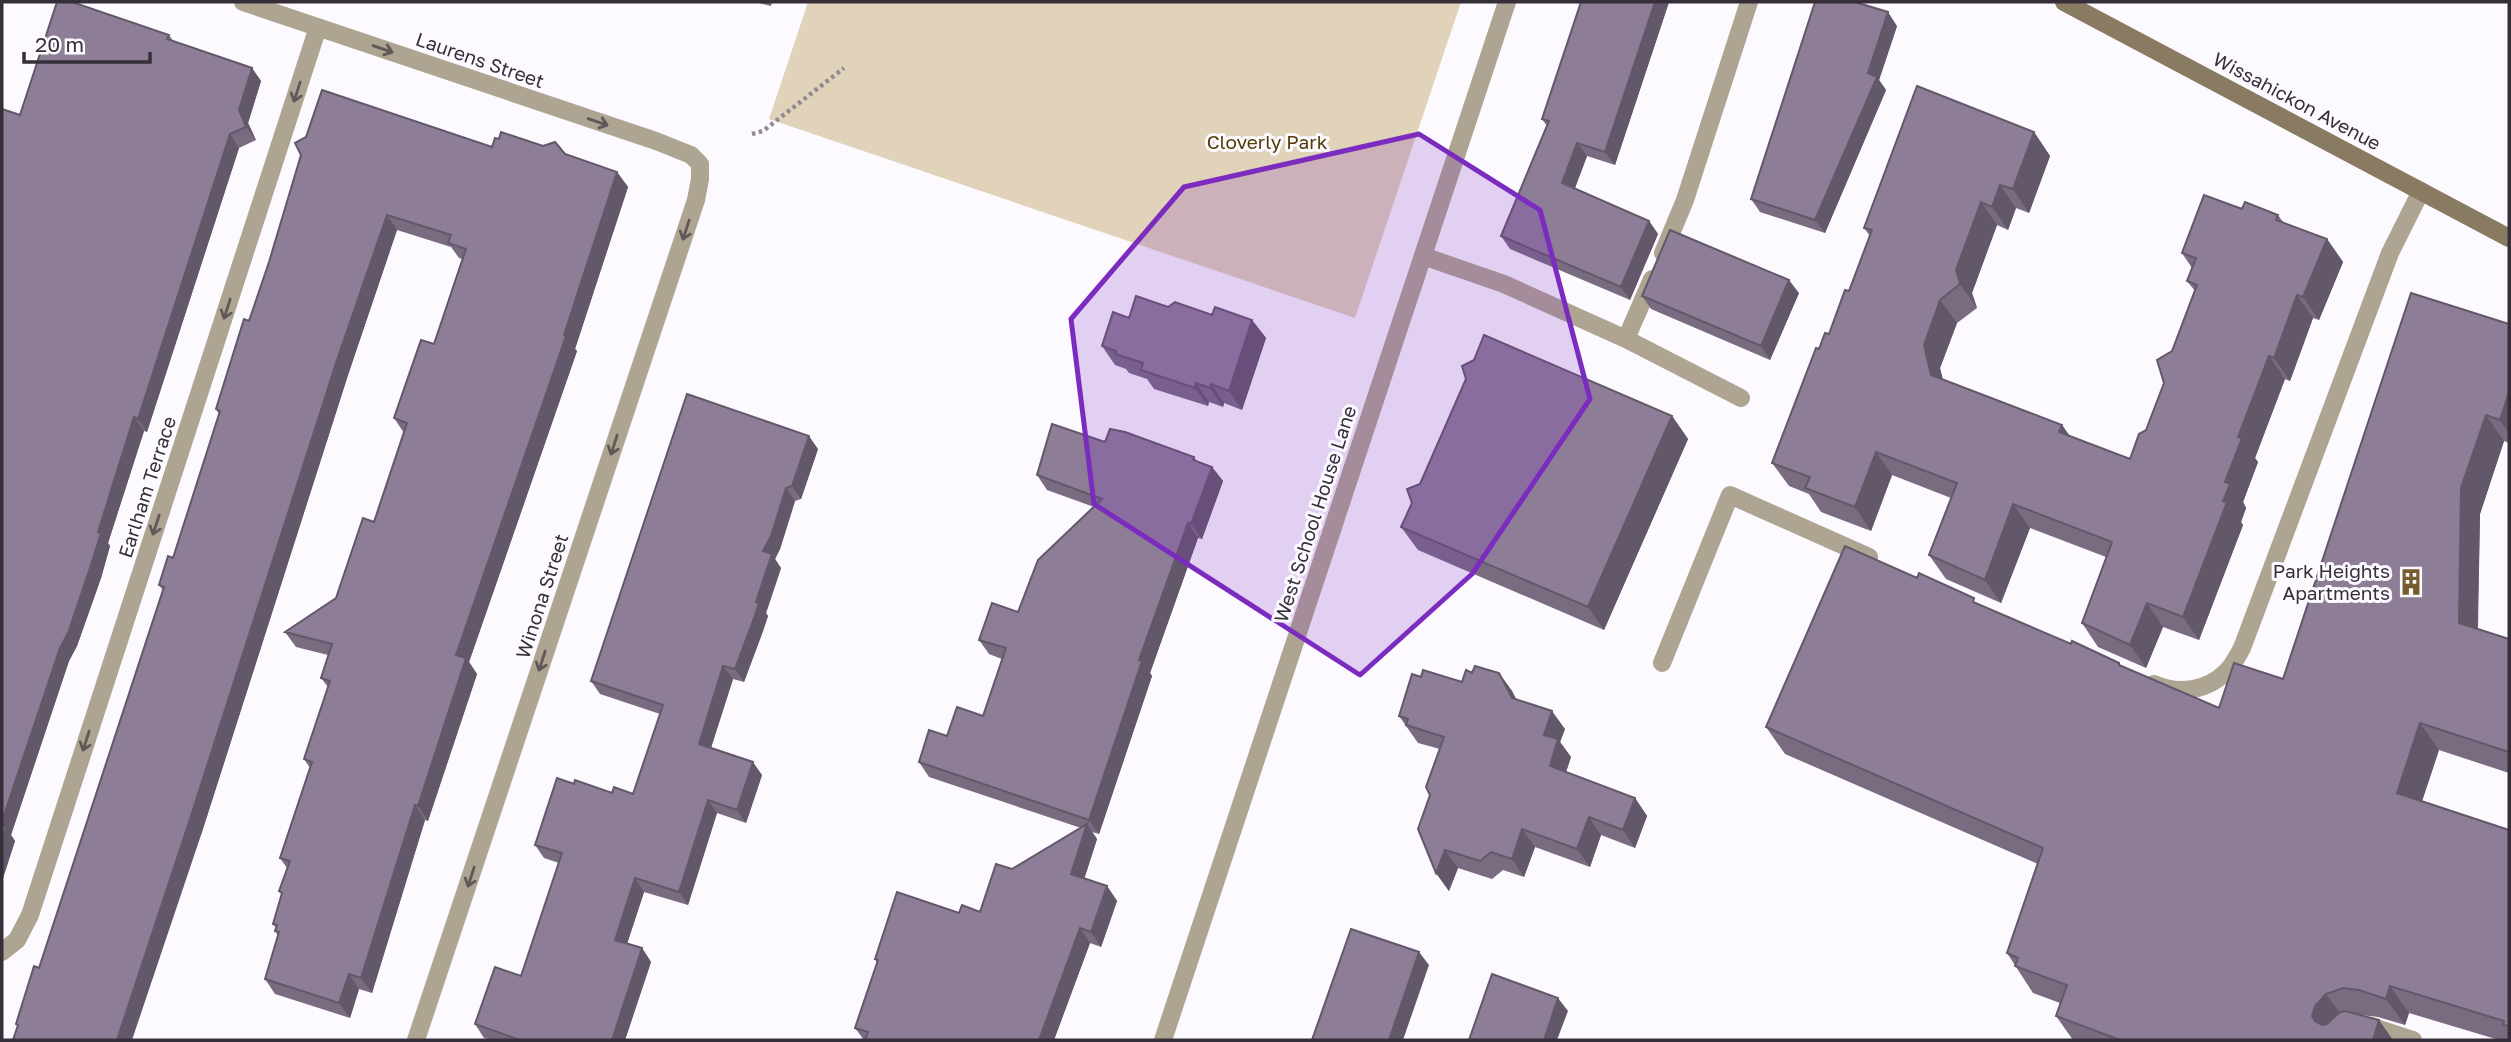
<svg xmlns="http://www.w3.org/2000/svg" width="2511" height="1042" font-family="'Golos Text',sans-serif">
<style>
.green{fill:#e1d3b9}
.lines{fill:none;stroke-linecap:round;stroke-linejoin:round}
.path{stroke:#8f8a93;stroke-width:4.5;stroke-dasharray:3.5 3.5;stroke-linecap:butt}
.lane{stroke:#aea492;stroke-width:18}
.street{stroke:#aea492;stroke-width:18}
.secondary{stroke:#897b61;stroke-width:18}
.wall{fill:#796c81}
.shaded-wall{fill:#635869}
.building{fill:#8d7d96;stroke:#635869;stroke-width:2}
.oneway{stroke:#605859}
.marked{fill:#7b2cbf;fill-opacity:0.2;stroke:#7b2cbf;stroke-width:5;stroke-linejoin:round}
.labels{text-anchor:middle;stroke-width:6;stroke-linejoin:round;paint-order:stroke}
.street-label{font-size:19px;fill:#362f3a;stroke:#fcf9ff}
.park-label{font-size:19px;fill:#533c04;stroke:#fcf9ff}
.poi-label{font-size:19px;fill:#362f3a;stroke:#fcf9ff;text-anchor:end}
</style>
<rect width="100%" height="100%" fill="#fcf9ff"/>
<path class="green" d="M808,2H1461L1355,318L769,119Z"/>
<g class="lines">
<path class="path" d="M752,134L763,131L844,68"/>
<path class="lane" d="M1663,253L1685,200L1749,2
M1423,256L1504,284L1626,339L1741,398
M1626,339L1652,279
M1662,663L1730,495L1869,557
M2154,684C2179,695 2207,691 2227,671C2233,665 2238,655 2242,648L2390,253L2421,191"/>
<path class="street" d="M243,2L656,141L691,155L700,164V179L696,200L416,1040
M2,952L17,940L30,915L318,27
M1163,1040L1507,2
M2342,1040L2353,1028L2364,1026L2376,1028L2413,1040"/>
<path class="secondary" d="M2064,2L2509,238"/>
</g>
<path class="wall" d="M755,2H772L771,6Z
M1581,2H1669L1615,165L1587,156L1575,188L1649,221L1658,234L1630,300L1510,249L1501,236L1547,126L1542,119Z
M1897,26L1879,80L1886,90L1825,233L1760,212L1751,199Z
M169,35L173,41L252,68L261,81L248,123L256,140L239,148L147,432L144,431L108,543L110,546L101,578L77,646L69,661L11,835L15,841L2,881L20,115Z
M2034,132L2050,156L2029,213L2016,208L2008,230L1997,225L1972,293L1977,308L1957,323L1940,368L1943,380L2062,425L2070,437L2130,459L2146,430L2164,383L2172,351L2195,291L2187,281L2192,268L2182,253L2242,209L2278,215L2283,222L2327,239L2343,262L2319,320L2313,318L2290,381L2285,379L2255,458L2258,462L2243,502L2246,508L2241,522L2243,525L2199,640L2163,627L2146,668L2098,647L2082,623L2106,557L2030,528L2001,603L1946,579L1929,555L1951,498L1892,475L1871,531L1821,512L1809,494L1789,486L1772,463L1819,349L1829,334L1849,291L1870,236L1864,228Z
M492,147L565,154L617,172L628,187L575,349L577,351L469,662L477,674L428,821L425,820L372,993L359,989L350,1018L275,994L265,979L278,936L275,931L276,928L273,924L282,895L279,891L287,868L280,858L310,768L304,759L328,687L321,678L328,655L296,647L285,632L336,598L374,522L404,433L394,418L434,344L462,259L459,258L451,247L397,230L348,375L201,835L18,1027L16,1024L39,968L163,590L159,585L173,558L219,414L216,409L249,321L269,262Z
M1799,293L1770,360L1651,309L1642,296Z
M1168,307L1212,315L1252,320L1266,338L1242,410L1224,403L1223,407L1209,402L1208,406L1154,389L1147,379L1129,373L1126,369L1115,365L1102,346L1129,318Z
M2509,324V443L2504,441L2480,514L2478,629L2509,639V773L2439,750L2422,801L2509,830V1040H2499L2409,1013L2405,1025L2378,1017L2361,1015L2393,1040H2073L2056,1016L2060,1003L2033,993L2007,953L2038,864L1785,754L1766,727L1979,604L2219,708L2283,679Z
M1672,416L1688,439L1604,630L1418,550L1401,527Z
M1105,442L1194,457L1197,461L1212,467L1223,481L1202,539L1198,538L1150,673L1152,676L1099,834L1092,832L1097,839L1084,879L1107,886L1117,901L1101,947L1090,943L1054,1040H864L855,1028L877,963L875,959L959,913L980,912L1012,869L1081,828L929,777L919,762L947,736L983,716L1002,659L989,654L979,640L1018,612L1094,507L1047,490L1037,475Z
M818,449L801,499L795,501L780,549L775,559L781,568L766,613L768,616L763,631L744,682L733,679L711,748L762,775L746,823L717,813L688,905L644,892L627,944L642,948L651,962L625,1040H492L484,1038L475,1024L521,976L559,863L544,858L535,845L574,784L612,793L633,794L660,714L600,694L591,681Z
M1472,673H1499L1512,691L1516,700L1565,729L1560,742L1571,757L1566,772L1635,798L1647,816L1635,848L1601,835L1590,867L1535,847L1524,877L1503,870L1492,879L1458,868L1449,891L1436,873L1430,795L1440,749L1418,743L1399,716L1421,677L1462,682Z"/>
<path class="shaded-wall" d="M1655,2H1669L1615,165L1605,152Z
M1888,12L1897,26L1879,80L1886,90L1825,233L1815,220L1868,73Z
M252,68L261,81L248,123L256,140L246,127L239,110Z
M2034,132L2050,156L2029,213L2013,189Z
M230,134L239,148L147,432L138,419Z
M1577,143L1587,156L1572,196L1562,183Z
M617,172L628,187L575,349L577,351L469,662L477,674L428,821L418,806L456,655L564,335Z
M2000,185L2016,208L2008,230L1992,207Z
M1981,202L1997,225L1972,293L1977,308L1960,284L1956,270Z
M387,215L397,230L348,375L201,835L132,1040H117L337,360Z
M1649,221L1658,234L1630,300L1621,287Z
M2327,239L2343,262L2319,320L2303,297Z
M1789,280L1799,293L1770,360L1761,346Z
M2297,295L2313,318L2290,381L2274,358Z
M1940,300L1957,323L1940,368L1947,398L1931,375L1924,345Z
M1252,320L1266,338L1242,410L1229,391Z
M2269,356L2285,379L2255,458L2258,462L2243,502L2246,508L2241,522L2243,525L2199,640L2183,617L2223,501L2225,482L2238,437Z
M1196,383L1209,402L1208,406L1195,388Z
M1211,384L1224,403L1223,407L1210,388Z
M2509,392V433L2500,420Z
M2486,415L2504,441L2480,514L2477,649L2459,623L2461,488Z
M1672,416L1688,439L1604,630L1588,607Z
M134,417L144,431L108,543L110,546L101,578L77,646L69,661L11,835L15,841L2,881V821L98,532Z
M2062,425L2079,449L2059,432Z
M809,436L818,449L801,499L792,486Z
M1876,452L1892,475L1871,531L1855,507Z
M1212,467L1223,481L1202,539L1191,524Z
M786,488L795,501L780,549L775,559L781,568L766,613L768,616L763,631L744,682L735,669L756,602L763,551Z
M2013,504L2030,528L2001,603L1985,580Z
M1188,523L1198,538L1150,673L1152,676L1099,834L1089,820L1139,660Z
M2147,603L2163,627L2146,668L2130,645Z
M723,666L733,679L708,757L699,744Z
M1499,673L1512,691L1525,716L1512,698Z
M1552,711L1565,729L1560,742L1571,757L1562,784L1550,766L1544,735Z
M2420,723L2439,750L2416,819L2397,793Z
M753,762L762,775L746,823L737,810Z
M1635,798L1647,816L1635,848L1623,830Z
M708,800L717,813L688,905L679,892Z
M415,805L425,820L372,993L361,978Z
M1589,817L1601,835L1590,867L1577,849Z
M1087,824L1097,839L1081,889L1071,874Z
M1522,829L1535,847L1524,877L1512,859Z
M1445,850L1458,868L1449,891L1436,873Z
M635,878L644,892L624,953L615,940Z
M1107,886L1117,901L1101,947L1091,932Z
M1080,928L1090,943L1054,1040H1039Z
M642,948L651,962L625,1040H612Z
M1419,952L1429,965L1403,1040H1389Z
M349,974L359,989L350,1018L339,1003Z
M2390,986L2409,1013L2405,1025L2386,999Z
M2326,994L2345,1020L2333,1033L2315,1021L2312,1016L2315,1006Z
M1558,998L1568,1011L1557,1040H1544Z
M2379,1020L2393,1040H2373Z"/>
<path class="building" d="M57,2H72L169,35L167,39L252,68L239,110L246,127L230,134L138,419L134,417L98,532L101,533L91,565L68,633L60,648L2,821V109L20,115Z
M1581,2H1655L1605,152L1577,143L1562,183L1649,221L1621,287L1501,236L1549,121L1542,119Z
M1815,2H1855L1888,12L1868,73L1877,77L1815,220L1751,199Z
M1917,86L2034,132L2013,189L2000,185L1992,207L1981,202L1956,270L1960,284L1940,300L1924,345L1931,375L2062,425L2059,432L2130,459L2139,434L2146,430L2164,383L2157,360L2172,351L2197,285L2187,281L2196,258L2182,253L2204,195L2242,209L2245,202L2278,215L2276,220L2327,239L2303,297L2297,295L2274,358L2269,356L2238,437L2242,438L2225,482L2230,484L2223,501L2227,502L2183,617L2147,603L2130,645L2082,623L2112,542L2013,504L1985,580L1929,555L1957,483L1876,452L1855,507L1805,488L1810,477L1772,463L1816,348L1819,349L1825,333L1829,334L1845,290L1849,291L1872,230L1864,228Z
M322,90L492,147L495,138L499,139L501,132L543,146L555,142L565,154L617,172L564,335L566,336L456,655L466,658L418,806L415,805L361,978L349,974L339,1003L265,979L279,932L275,931L277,925L273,924L282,893L279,891L290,861L280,858L312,762L304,759L330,681L321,678L332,644L285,632L336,598L363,518L374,522L407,423L394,418L421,340L434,344L466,249L448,243L451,235L387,215L337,360L190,819L117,1040H13L18,1025L16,1024L34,966L39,968L164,587L159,585L168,556L173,558L220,411L216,409L244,319L249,321L269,262L301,155L295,143L306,137Z
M1670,230L1789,280L1761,346L1642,296Z
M2411,293L2509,324V392L2500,420L2486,415L2461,488L2459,623L2509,639V752L2420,723L2397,793L2509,830V1026L2503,1025L2504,1021L2390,986L2386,999L2359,990L2343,988L2326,994L2315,1006L2312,1016L2315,1021L2322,1025L2327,1024L2340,1012L2345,1011L2379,1020L2373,1040H2120L2056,1016L2067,985L2015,966L2018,958L2007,953L2043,848L1766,727L1845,546L1917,578L1919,573L1974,598L1973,602L2071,644L2072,641L2119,663V665L2219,708L2234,663L2283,679Z
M1136,296L1168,307L1175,302L1212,315L1215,307L1252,320L1229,391L1211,384L1210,388L1196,383L1195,388L1141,370L1143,363L1115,354L1116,351L1102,346L1113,312L1129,318Z
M1484,335L1672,416L1588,607L1401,527L1412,503L1407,489L1420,484L1466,379L1462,366L1474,360Z
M687,394L809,436L792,486L786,488L771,536L763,551L772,554L756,602L759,603L754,618L735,669L723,666L699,744L753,762L737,810L708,800L679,892L635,878L615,940L642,948L612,1040H520L475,1024L495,967L521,976L562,853L535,845L557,778L574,784L575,780L612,793L614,787L633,794L663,705L591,681Z
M1052,424L1105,442L1110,429L1125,432L1194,457L1193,460L1212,467L1191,524L1188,523L1139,660L1142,661L1089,820L919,762L929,730L947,736L957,707L983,716L1006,648L979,640L992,603L1018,612L1038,560L1102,499L1037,475Z
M1475,666L1499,673L1512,698L1552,711L1544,735L1558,739L1550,766L1635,798L1623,830L1589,817L1577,849L1522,829L1512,859L1491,852L1480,861L1445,850L1436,873L1418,829L1430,795L1426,787L1444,737L1406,725L1408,719L1399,716L1412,674L1421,677L1423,670L1462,682L1466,670L1472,673Z
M1087,824L1071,874L1107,886L1091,932L1080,928L1039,1040H865L868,1032L855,1028L878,960L875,959L897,892L959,913L962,905L980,912L996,864L1012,869Z
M2,826L6,827L2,839Z
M1351,929L1419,952L1389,1040H1312Z
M1492,974L1558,998L1544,1040H1469Z"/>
<defs><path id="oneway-shaft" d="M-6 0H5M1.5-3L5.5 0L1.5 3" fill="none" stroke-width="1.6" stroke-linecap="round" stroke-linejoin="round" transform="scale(1.75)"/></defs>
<g class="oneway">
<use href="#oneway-shaft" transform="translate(383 49) rotate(19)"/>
<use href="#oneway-shaft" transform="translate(297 92) rotate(108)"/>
<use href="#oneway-shaft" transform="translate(598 122) rotate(19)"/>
<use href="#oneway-shaft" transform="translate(686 230) rotate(108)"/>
<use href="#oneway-shaft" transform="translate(227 309) rotate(108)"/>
<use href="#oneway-shaft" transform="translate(614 445) rotate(108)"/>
<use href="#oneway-shaft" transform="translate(156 525) rotate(108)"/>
<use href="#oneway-shaft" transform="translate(542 661) rotate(108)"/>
<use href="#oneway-shaft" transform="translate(86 741) rotate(108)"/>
<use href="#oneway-shaft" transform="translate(471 877) rotate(108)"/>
</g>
<path class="marked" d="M1419,134L1540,210L1590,399L1472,574L1360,675L1094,504L1071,319L1184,187Z"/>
<defs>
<symbol id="building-bare" viewBox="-9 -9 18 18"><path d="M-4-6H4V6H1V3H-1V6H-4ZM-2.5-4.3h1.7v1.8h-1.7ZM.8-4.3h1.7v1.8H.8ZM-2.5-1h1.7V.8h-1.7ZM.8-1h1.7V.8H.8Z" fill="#755d2e" stroke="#fcf9ff" stroke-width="2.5" paint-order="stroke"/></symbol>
</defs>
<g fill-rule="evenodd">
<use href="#building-bare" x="2392" y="563" width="38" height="38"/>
</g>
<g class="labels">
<g class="street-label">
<text transform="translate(480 60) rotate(19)" y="7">Laurens Street</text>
<text transform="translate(2297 101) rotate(28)" y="7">Wissahickon Avenue</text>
<text transform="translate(147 487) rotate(-72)" y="7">Earlham Terrace</text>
<text transform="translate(1315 514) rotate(-72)" y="7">West School House Lane</text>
<text transform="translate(542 596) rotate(-72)" y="7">Winona Street</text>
</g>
<g class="park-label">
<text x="1267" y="149">Cloverly Park</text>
</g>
<g class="poi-label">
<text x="2390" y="578">Park Heights<tspan x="2390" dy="22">Apartments</tspan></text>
</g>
</g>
<rect width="2511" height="1042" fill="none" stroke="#362f3a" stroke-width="7"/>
<path d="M24 52v10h126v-10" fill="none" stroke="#362f3a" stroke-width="3.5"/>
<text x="35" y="52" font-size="21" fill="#362f3a" stroke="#fcf9ff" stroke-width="5" paint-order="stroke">20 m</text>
</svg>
